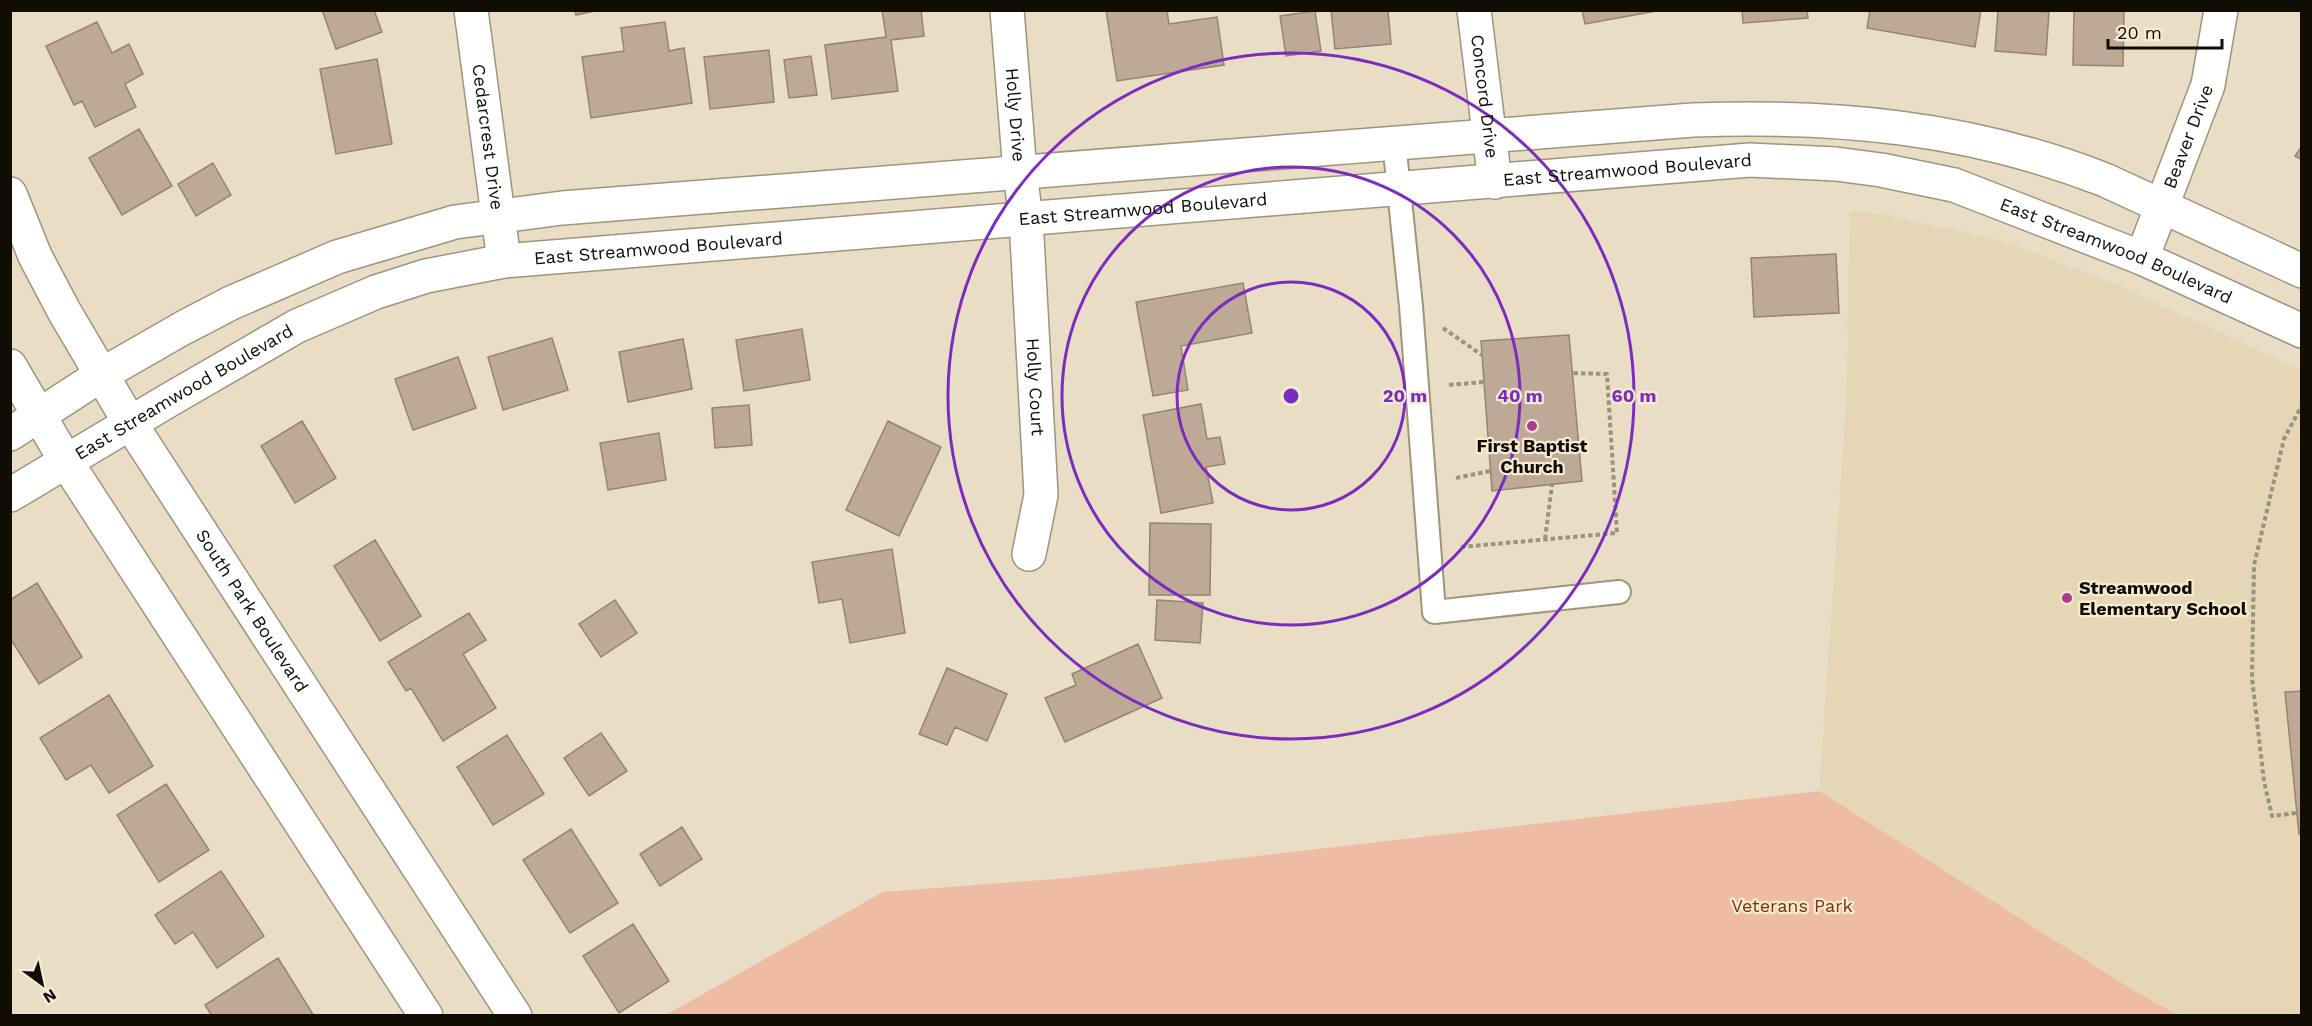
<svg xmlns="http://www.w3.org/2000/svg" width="2312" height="1026" font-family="'Work Sans',sans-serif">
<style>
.built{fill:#e5d7b6}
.green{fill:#eebba4}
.building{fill:#bda995;stroke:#968370;stroke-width:1.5}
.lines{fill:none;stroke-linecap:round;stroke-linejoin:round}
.lane-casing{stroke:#9f947c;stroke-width:26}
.street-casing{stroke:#9f947c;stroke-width:36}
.secondary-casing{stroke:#9f947c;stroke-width:36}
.path{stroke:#9b927f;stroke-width:4;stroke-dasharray:4.5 3;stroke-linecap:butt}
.lane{stroke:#fff;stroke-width:22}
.street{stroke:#fff;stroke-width:33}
.secondary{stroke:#fff;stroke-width:33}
.ring{fill:none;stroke:#7b2cbf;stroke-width:3}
.poi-dot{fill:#b13a8f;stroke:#f7ebd1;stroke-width:2}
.labels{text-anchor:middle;stroke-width:4.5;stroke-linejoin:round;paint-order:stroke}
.street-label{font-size:18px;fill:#110d05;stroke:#f7ebd1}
.poi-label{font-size:18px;font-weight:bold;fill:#110d05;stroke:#f7ebd1}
.park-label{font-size:18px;fill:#7d3103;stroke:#f7ebd1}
.centre{fill:#7b2cbf;stroke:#f7ebd1;stroke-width:3}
.ring-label{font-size:18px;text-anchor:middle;font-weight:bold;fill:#7b2cbf;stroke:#f7ebd1;stroke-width:4.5;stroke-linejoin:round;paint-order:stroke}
</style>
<rect width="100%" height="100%" fill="#e9dec5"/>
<path class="built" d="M1850,211L1886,215L2000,240L2118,285L2301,370V1015H2178L2138,993L1819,791L1846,405Z"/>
<path class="green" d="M1819,791L2138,993L2178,1015H666L883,892L1068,878Z"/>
<path class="building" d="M322,10H374L382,32L336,49Z
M575,10H599L576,15Z
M882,10H921L924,36L891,40L898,91L832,99L825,45L886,37Z
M1106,10H1167L1169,24L1217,17L1224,65L1117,81Z
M1331,10H1388L1391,44L1335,49Z
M1582,10H1662L1585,24Z
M1742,10H1807L1808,18L1743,23Z
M1870,10H1981L1975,47L1867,28Z
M1998,10L2049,12L2046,55L1995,51Z
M2074,10H2124L2123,66L2073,65Z
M1315,11L1321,51L1286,56L1280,16Z
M97,22L112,53L129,44L143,74L125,84L136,107L95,127L82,101L74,105L46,46Z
M665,22L669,51L684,48L692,103L591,118L582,57L624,51L621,28Z
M769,50L774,102L710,109L704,57Z
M811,56L817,95L789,98L784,60Z
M377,59L392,144L336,154L320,69Z
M139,129L172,186L122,215L89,158Z
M2302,146V160L2295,156Z
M213,163L231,195L196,216L178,184Z
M1836,254L1839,313L1754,317L1751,258Z
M1243,283L1252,333L1181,346L1188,390L1153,396L1136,302Z
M802,329L810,380L744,391L736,340Z
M1569,335L1582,481L1492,491L1481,341Z
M552,338L568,390L503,410L488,357Z
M683,339L692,389L628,402L619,352Z
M458,357L476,408L413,430L395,379Z
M1201,404L1207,439L1220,437L1225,464L1206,467L1213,503L1161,513L1143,415Z
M749,405L752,445L715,448L712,408Z
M302,421L336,478L295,503L261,446Z
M888,421L941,447L899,536L846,510Z
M659,433L666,480L608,490L600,443Z
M1150,523L1211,524L1210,595H1149Z
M375,540L421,616L380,641L334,566Z
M892,549L905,633L850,643L842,599L819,603L812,562Z
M37,583L82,657L39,684L10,638V600Z
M615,600L637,633L601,657L579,624Z
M1157,600L1203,603L1200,643L1155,640Z
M469,613L486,640L463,654L496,708L443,741L411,688L406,691L388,662Z
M1138,644L1162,698L1065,742L1045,698L1076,685L1072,674Z
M947,668L1007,694L987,741L955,727L947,745L919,734Z
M2302,691V834H2299L2285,692Z
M109,695L153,766L109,793L91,765L66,780L40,738Z
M601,733L627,771L589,796L564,758Z
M507,735L544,794L493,825L457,767Z
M166,784L209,850L159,882L117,815Z
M682,827L702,859L660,886L640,854Z
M571,829L618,903L570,933L523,860Z
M221,871L264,936L217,968L193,932L175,944L155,915Z
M633,924L669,981L619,1013L583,956Z
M278,958L314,1016H212L205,1005Z"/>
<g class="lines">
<defs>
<path id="lane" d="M1394,142L1411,306L1434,612L1619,592"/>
<g id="street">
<path id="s1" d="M471,10L504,261"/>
<path id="s2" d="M1007,10L1020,172L1026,219L1041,495L1029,554"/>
<path id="s3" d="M1474,10L1495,182"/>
<path id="s4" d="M2142,258L2208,85L2221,10"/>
</g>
<g id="secondary">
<path id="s5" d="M10,194L35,256L64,311L130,423L515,1016"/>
<path d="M10,366L67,463L426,1016"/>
<path d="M10,434L101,375L183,328L231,303L337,257L455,222L562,208L1693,120C1836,115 1970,127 2105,180L2302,271"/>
<path id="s6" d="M10,495L169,400L297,326L376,292L426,276L504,261L1750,160L1836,164L1881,170L1954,185L2142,258L2302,331"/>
</g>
</defs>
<use href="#lane" class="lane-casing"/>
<use href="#street" class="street-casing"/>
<use href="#secondary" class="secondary-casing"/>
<path class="path" d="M1443,328L1482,355
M1449,385L1484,382
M1456,478L1490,471
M1545,539L1552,485
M1461,547L1617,533L1607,374L1572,373
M2296,813L2272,816L2264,781L2252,678L2254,565L2284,439L2302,405"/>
<use href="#lane" class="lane"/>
<use href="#street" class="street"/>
<use href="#secondary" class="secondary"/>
</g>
<g class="ring">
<circle cx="1291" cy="396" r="114"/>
<circle cx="1291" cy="396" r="229"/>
<circle cx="1291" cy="396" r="343"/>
</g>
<g class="poi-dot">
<circle cx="1532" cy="426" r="6"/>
<circle cx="2067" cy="598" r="6"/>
</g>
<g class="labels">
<g class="street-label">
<text dy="6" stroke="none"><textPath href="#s3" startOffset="87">Concord Drive</textPath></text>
<text dy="6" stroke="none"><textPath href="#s2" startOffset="105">Holly Drive</textPath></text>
<text dy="6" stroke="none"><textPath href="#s1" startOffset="128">Cedarcrest Drive</textPath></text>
<text dy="6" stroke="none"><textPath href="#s4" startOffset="130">Beaver Drive</textPath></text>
<text dy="6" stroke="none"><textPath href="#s6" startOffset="1678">East Streamwood Boulevard</textPath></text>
<text dy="6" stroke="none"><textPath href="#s6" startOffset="1192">East Streamwood Boulevard</textPath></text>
<text dy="6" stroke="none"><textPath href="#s6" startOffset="706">East Streamwood Boulevard</textPath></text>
<text dy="6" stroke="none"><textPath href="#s6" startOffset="2182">East Streamwood Boulevard</textPath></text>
<text dy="6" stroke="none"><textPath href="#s2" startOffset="378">Holly Court</textPath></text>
<text dy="6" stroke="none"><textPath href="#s6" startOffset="202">East Streamwood Boulevard</textPath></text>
<text dy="6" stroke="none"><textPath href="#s5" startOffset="483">South Park Boulevard</textPath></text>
</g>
<g class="poi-label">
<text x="1532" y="452">First Baptist<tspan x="1532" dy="21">Church</tspan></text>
<text x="2079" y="594" text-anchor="start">Streamwood<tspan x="2079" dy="21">Elementary School</tspan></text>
</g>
<g class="park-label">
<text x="1792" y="912">Veterans Park</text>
</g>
</g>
<circle cx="1291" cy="396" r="9" class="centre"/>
<g class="ring-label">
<text x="1405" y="402">20 m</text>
<text x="1520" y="402">40 m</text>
<text x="1634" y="402">60 m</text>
</g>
<rect width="2312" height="1026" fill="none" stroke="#110d05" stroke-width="24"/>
<g transform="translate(42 984) rotate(147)" stroke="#f7ebd1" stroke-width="4.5" paint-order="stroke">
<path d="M0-4.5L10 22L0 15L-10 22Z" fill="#110d05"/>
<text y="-9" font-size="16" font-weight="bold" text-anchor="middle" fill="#110d05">N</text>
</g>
<path d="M2108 39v9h114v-9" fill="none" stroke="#110d05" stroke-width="3"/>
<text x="2117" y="39" font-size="18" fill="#110d05" stroke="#f7ebd1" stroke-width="4.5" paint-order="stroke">20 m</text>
</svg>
